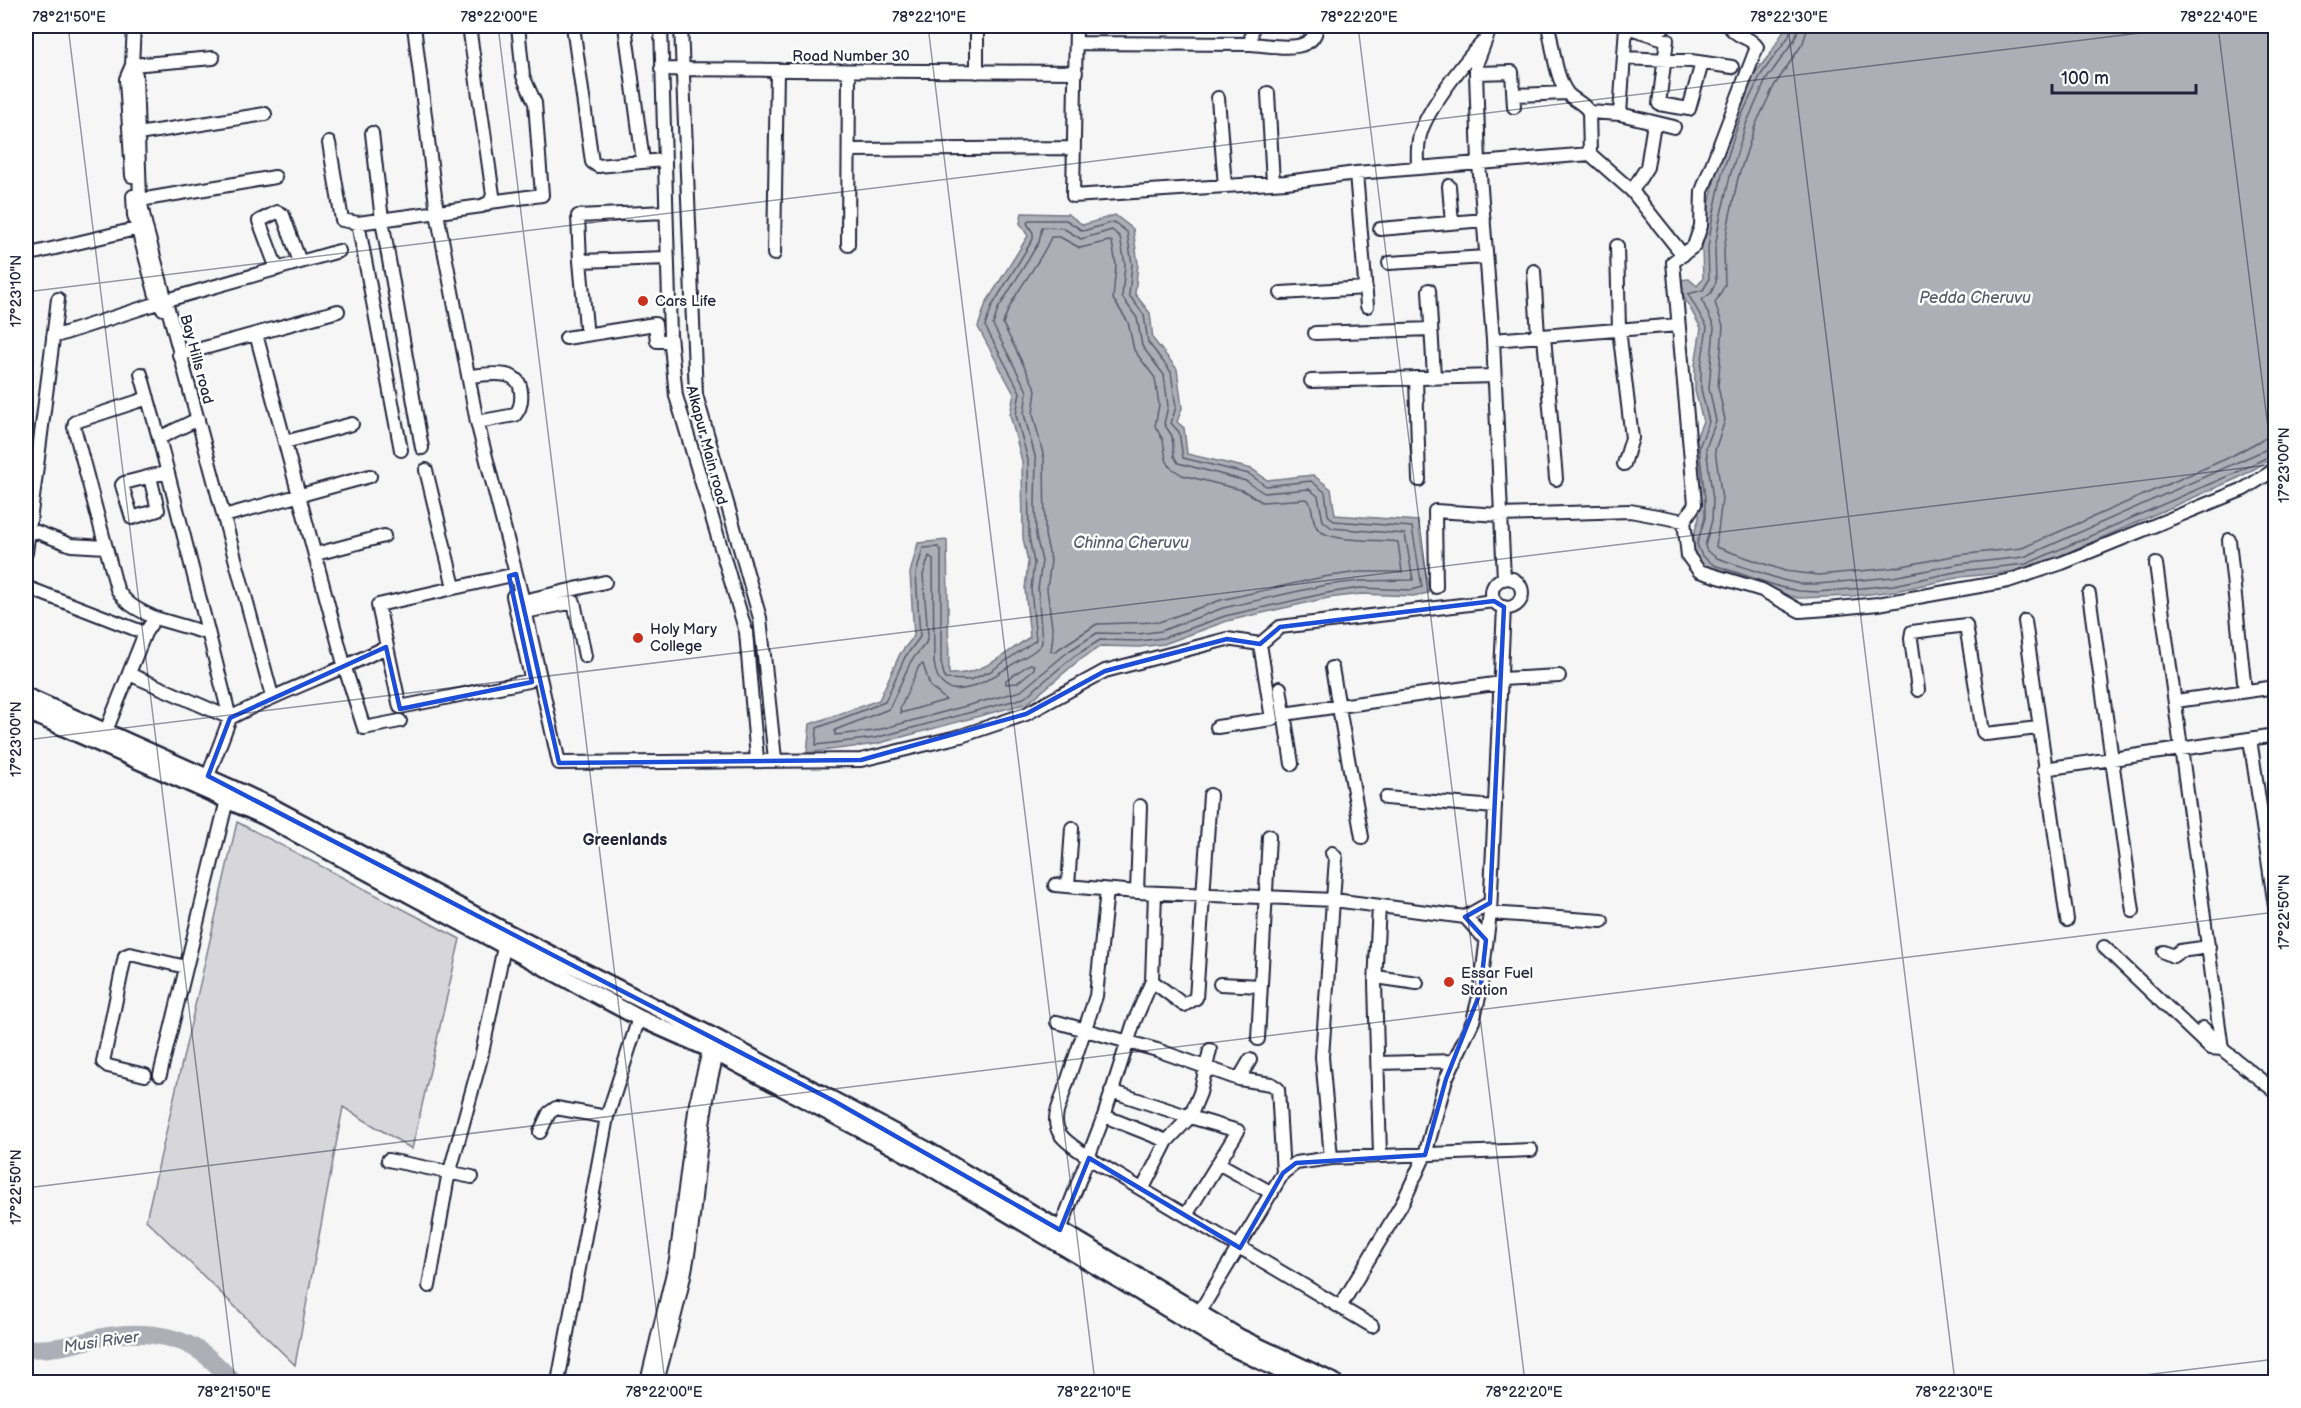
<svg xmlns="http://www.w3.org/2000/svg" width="2301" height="1408" font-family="'Balsamiq Sans',sans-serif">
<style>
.green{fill:#d7d7db;stroke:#7c7c8b;stroke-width:1.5}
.water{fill:#aeaeb7;stroke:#767685;stroke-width:1.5}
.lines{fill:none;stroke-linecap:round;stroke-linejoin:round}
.shore{stroke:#5a5a6d;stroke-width:1.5}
.river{stroke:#aeaeb7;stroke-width:18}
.minor-casing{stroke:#22223b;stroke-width:16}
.major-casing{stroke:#22223b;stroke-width:20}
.minor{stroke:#fff;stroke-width:12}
.major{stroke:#fff;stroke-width:15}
.marked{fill:none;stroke:#1d4ed8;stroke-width:4.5;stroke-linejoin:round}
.ticks{fill:none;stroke:#22223b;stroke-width:1.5;stroke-opacity:0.45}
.poi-dot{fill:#c8321e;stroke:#fff;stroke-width:2}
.labels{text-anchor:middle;stroke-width:5;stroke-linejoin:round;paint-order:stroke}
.street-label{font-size:15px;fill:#22223b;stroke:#fff}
.poi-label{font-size:15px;fill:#22223b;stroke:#fff;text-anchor:start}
.water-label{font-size:16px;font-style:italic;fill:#5a5a6d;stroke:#fff}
.neighbourhood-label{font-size:16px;font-weight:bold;fill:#22223b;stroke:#fff}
.neatline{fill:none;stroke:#22223b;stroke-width:2}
.ticks-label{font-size:15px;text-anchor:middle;fill:#22223b}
</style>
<rect width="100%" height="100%" fill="#f6f6f7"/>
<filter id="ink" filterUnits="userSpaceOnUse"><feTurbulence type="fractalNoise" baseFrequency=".0167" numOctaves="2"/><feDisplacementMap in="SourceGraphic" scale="12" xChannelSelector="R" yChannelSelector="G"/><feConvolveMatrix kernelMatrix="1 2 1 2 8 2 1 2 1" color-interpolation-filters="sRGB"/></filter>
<g filter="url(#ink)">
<path class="green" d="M237,822L460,939L412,1149L343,1107L295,1365L146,1220Z"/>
<path class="water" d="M1786,26H2275V457L2238,478L2028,570L1961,577L1895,591L1852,596L1798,598L1778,593L1711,570L1697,561L1692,553L1691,543L1699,518V500L1693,446L1703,421L1695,391V365L1701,328L1680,290V280L1689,279L1697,286L1703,279L1702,248L1706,220L1716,172L1733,120L1755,73L1771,53Z
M1022,213L1068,214L1083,225L1115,215L1133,229L1138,264L1135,294L1150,313L1153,339L1177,369L1182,408L1177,422L1184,428L1187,454L1252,469L1267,480L1313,475L1331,489L1335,515L1418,521L1429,593L1413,596L1361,594L1328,598L1227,621L1164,644L1139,647L1101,646L1077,662L1028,703L876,744L807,753L810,724L879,700L900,654L914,636L910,573L918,543L947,540L949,674C981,676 1004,654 1030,637L1025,589L1028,562L1023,538L1022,461L1010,415L1014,394L978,327L986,303L1028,236L1020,223Z"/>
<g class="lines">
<path class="shore" d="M1791,26L1789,36L1760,76L1739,121L1722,174L1712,221L1708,248L1709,280L1703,290L1688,294L1707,327L1701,366V389L1709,422L1699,447L1705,499V518L1697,544L1702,556L1714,565L1780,587L1799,591L1818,592L1894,585L1960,571L2026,564L2235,473L2276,453
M1799,26L1795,39L1766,80L1746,124L1730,176L1719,223L1715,249L1716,282L1711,293L1702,300L1714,327L1709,388L1716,421L1706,448L1713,500L1712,520L1705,546L1707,551L1717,558L1782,580L1800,584H1818L1893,577L1959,564L2024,557L2276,445
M1808,26L1803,43L1774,86L1755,126L1738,178L1728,225L1724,249L1725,285L1715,303L1723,326L1718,386L1725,420L1715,450L1722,499L1716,547L1785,571L1818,575L1892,568L1958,555L2022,548L2228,458L2263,439L2276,436
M1029,220H1066L1083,231L1114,222L1127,232L1132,264L1129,295L1144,315L1148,342L1171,372L1176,407L1171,423L1179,432L1183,458L1249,474L1266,486L1311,481L1325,492L1328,515L1334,521L1412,527L1422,587L1412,590L1360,588L1327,593L1225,616L1163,638L1139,641L1100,640L1073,657L1024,698L875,738L816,745L817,728L885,702L905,657L920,637L916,574L923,548L938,547L941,550V662L945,679L970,680L991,671L1036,640L1031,589L1034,563L1029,537L1028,460L1016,415L1020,392L985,326L992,306L1033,239V233L1027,223Z
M1042,227L1063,228L1081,239L1112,230L1120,237L1125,264L1122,297L1137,318L1142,346L1164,375L1168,406L1164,424L1172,436L1174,456L1178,463L1246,481L1264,493L1309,489L1318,496L1323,521L1332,528L1405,534L1413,580L1360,581L1326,585L1223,608L1161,631L1138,634L1097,633L1069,651L1021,691L874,731L835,735V730L889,709L911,661L926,643L928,635L923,575L929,556L933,559L934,662C940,715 992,678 1016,662C1025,656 1037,652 1042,643L1038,589L1042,561L1036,536L1035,503L1036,460L1024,414L1027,391L993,325L998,309L1039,242Z
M1051,237H1060L1080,248L1109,241L1112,242L1116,265L1113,299L1128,322L1134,350L1155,378L1159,405L1155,426L1163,440L1166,459L1170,467L1182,475L1242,490L1262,502L1307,499C1315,506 1310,520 1318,529C1330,543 1379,539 1398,542L1402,572H1359L1323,577L1221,600L1159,622L1097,624L1054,652L1051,651L1053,635L1047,589L1051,561L1045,535L1044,458L1033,414L1036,390L1003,324C1012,292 1039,267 1051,237Z
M923,664L930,686L946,700L901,713L900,709L919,666Z
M1030,664L1034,665V669L1017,683L1006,684V680Z"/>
<path class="river" d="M26,1348C50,1351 74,1344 98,1338C132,1330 175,1332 204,1354C215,1362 224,1373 234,1382"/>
<defs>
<path id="minor" d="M134,26L132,65L136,75L140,200L146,227L272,696
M414,26L437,213L477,422L523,601L559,763L861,760L961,736L1026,714L1105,671L1227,639L1260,644L1280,627L1494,601
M573,26L592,162L598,166L664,160
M625,26L643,161
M661,26L670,335L676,396L746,632L757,759
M681,26L696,395L760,618L775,759
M1076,26L1073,196L1286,182L1356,173L1590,154
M1491,26L1476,65V73L1479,163L1493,340L1504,579
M1548,26C1553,45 1555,78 1568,94C1575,101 1584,103 1589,112L1590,154L1632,191L1683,255
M1624,26L1667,40L1659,104L1689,109L1702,63
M1653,35L1665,26
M1076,43L1251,44L1252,26
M1251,44C1273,45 1314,56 1317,26
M1624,58L1691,61L1732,67
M132,65L213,58
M661,69L1076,72
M977,72V26
M1476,73L1512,72L1514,107
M1268,93L1273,183
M1514,95L1567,93
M1218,98L1225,186
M1589,112L1620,114L1674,127
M1620,114L1626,26
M372,133L382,220L422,448
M138,134L265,114
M329,143L342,220L358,223L482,206L490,202L493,195L469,26
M849,150L1074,148
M1418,168C1418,159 1417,149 1419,140C1422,115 1464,62 1482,43
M1356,173L1367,306
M132,176L126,79L132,65
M1449,186L1452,223
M1632,191L1647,167L1654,123
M133,196L134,215L158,303L163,309
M140,200L275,177
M490,202L542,195L535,103L523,76L518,26
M666,212L578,216L580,261L667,258
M358,223L401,450
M1380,229L1484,220
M848,245L849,71
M1617,246L1619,329L1632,438L1624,464
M774,254L777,71
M26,255L144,227
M580,261L586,327
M1389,263L1486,257
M277,269L259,221L277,212L283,215L300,262
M1534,271L1538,336
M1429,290L1434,377
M1281,293L1366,288
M1315,333L1431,329
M256,334L345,668L364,728L400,721
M1544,336L1556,479
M53,337L167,300L339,251
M566,338L655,324L657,341H670
M1493,340L1678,325
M179,355L338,311
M141,374L159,438
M469,376C486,375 520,367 521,392C522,401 521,408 515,415L477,422
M1416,378L1419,480
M1311,381L1494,376
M148,398L75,422L74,427L117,589C126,605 139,610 155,618
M198,419L159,438L230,718L208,776
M285,442L352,424
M426,470L454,587
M150,477L158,510L132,518L122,485L124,483L167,472
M224,516L370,476
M1684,521L1688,556L1699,571L1762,590L1800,611L1828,609L1878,604L2008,581L2062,563L2244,489L2276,469
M29,529L71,545L106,547
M2229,540L2245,691
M26,553L58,299
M316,554L384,536
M2156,564L2222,1049L2276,1092
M1492 593a15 15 0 1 1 30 0a15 15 0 1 1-30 0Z
M26,587L145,633
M1436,587L1435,511L1500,515L1630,511L1684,521L1695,504L1673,262L1694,246L1701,226L1702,191L1757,47C1750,36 1738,39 1729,26
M2089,594L2133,911
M513,596L531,678L529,681L400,707L378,605L516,574
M523,601L605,582
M525,612L574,602L585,656
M2025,621L2067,920
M1332,668L1362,837
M129,674L230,718
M1501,679L1559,676
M1280,688L1292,764
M1918,690L1911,639L1912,632L1966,625L1983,732L1986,734L2038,728
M2176,701L2276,687
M1284,714L1501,683
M230,718C281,691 335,673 386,647
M1217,727L1272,719L1260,644
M106,731L145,633L155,618L207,633
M2250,739L2276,913
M2044,769L2276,735
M1386,798L1495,807
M1055,885L1137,892L1334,900L1465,917L1486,940
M1068,886L1072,828
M1107,890L1096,996L1057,1112C1051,1137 1072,1144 1089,1158L1372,1326
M1137,892L1140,806
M1379,906L1375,983L1380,1155
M1490,913L1602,921
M1465,917L1490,903
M2104,947L2210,1048L2222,1049
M2164,952L2173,956L2180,951L2209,947
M1376,977L1417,983
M1152,981L1184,1005L1196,998L1210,795
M1220,984L1261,986
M1057,1022L1157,1050L1239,1079L1250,1060
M2203,1028L2222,1049
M1258,1039L1269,836
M1378,1063L1455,1061
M145,1075L108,1066L103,1062L125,956L130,954L186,967
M160,1075L227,800
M1239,1079L1271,1084L1278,1089L1283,1173
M1111,1091L1190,1117L1167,1141L1143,1188
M1104,1116L1167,1141
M540,1132L549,1113L556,1108L607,1117
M1331,1158L1322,1057L1336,858L1332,853
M388,1160L472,1177
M1218,1163L1272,1193
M1186,1215L1238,1131L1190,1117L1200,1093L1210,1050
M1060,1230L1104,1116L1134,1022L1152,981L1155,893
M429,1286L447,1182L481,1058L504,947
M1340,1307L1403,1202L1425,1155L1446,1079L1473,1021L1480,993L1490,913L1504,607
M1199,1313L1283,1173L1296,1163L1331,1158L1531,1150
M558,1382L607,1117L639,1018
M647,1382L676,1260L696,1103L711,1043
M657,1382C669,1335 684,1288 690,1240C699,1175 700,1108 720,1045"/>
<path id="major" d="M26,696L269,805L509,933L714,1037L927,1150L1239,1337L1334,1382
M26,711L263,816L639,1018L709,1049L828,1112L920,1161L1233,1348L1304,1382"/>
</defs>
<use href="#minor" class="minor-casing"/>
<use href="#major" class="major-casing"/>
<use href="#minor" class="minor"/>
<use href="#major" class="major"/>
</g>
</g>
<path class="marked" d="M516,574L559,763L861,760L1026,714L1105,671L1227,639L1260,644L1280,627L1494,601L1504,607L1490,903L1465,917L1486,940L1480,993L1446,1079L1425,1155L1296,1163L1283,1173L1240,1248L1089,1158L1060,1230L834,1101L208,776L230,718L386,647L400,709L532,682L509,576Z"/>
<path class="ticks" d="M68,26L235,1382M498,26L665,1382M928,26L1095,1382M1358,26L1525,1382M1788,26L1955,1382M2218,26L2276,492M26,292L2197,26M26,740L2276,464M26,1188L2276,912M2087,1382L2276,1359"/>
<g class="poi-dot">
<circle cx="643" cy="301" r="6"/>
<circle cx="638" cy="638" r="6"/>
<circle cx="1449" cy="982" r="6"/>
</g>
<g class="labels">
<g class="street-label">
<text x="851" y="61">Road Number 30</text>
<text transform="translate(197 359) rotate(75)" y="5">Bay Hills road</text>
<text transform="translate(707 445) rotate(75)" y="5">Alkapur Main road</text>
</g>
<g class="poi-label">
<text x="655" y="306">Cars Life</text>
<text x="650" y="634">Holy Mary<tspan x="650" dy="17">College</tspan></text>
<text x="1461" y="978">Essar Fuel<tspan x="1461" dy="17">Station</tspan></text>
</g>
<g class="water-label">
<text x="1975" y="303">Pedda Cheruvu</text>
<text x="1131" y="548">Chinna Cheruvu</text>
<text transform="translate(101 1341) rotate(-8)" y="6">Musi River</text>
</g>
<g class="neighbourhood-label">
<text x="625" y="845">Greenlands</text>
</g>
</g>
<rect width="2301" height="1408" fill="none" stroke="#fff" stroke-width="66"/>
<path d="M2052 84v9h144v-9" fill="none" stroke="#22223b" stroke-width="3"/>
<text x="2061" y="84" font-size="18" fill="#22223b" stroke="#ffffff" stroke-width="4.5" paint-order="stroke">100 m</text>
<rect x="33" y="33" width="2235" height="1342" class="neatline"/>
<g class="ticks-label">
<text x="69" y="22">78°21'50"E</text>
<text x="499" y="22">78°22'00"E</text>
<text x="929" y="22">78°22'10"E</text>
<text x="1359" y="22">78°22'20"E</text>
<text x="1789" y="22">78°22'30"E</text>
<text x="2219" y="22">78°22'40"E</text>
<text transform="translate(16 291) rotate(-90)" y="5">17°23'10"N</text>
<text transform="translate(2284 465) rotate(-90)" y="5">17°23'00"N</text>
<text transform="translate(16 739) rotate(-90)" y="5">17°23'00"N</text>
<text transform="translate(2284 912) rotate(-90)" y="5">17°22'50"N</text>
<text transform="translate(16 1187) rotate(-90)" y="5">17°22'50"N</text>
<text x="234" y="1397">78°21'50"E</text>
<text x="664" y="1397">78°22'00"E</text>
<text x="1094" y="1397">78°22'10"E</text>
<text x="1524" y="1397">78°22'20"E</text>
<text x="1954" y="1397">78°22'30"E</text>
</g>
</svg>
